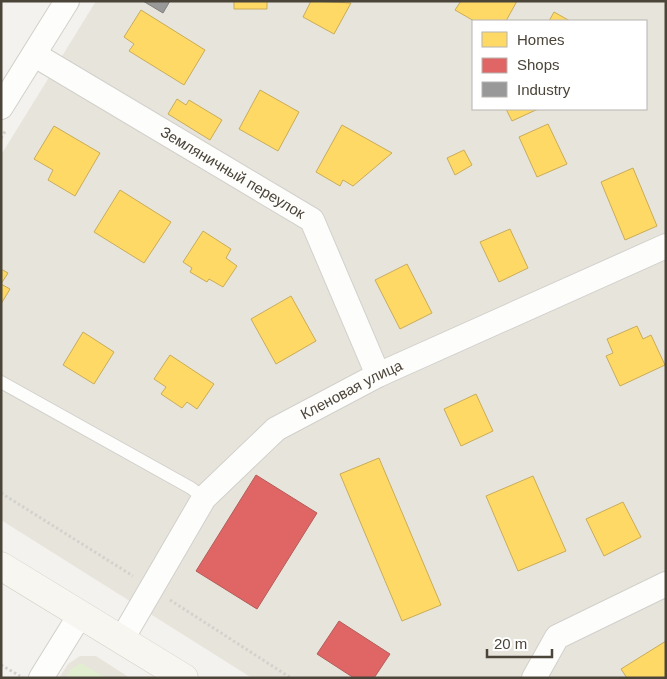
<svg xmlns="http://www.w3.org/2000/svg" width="667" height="679" font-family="Helvetica,sans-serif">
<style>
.residential{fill:#e7e4dc;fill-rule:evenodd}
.green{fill:#e1eecf}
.homes{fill:#ffd966;stroke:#c9ac58}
.shops{fill:#e06666;stroke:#b35c58}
.industry{fill:#999;stroke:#82807c}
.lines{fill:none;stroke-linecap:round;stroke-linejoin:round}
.lane-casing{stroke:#d2d0cb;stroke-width:14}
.street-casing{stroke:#d2d0cb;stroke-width:26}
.secondary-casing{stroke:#d3cfc5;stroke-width:29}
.path{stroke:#d3d2cc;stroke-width:3;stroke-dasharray:2.5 2.5;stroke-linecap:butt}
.lane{stroke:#fdfdfc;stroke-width:12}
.street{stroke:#fdfdfc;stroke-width:24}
.secondary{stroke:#f7f6f1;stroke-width:28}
.labels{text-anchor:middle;stroke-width:5;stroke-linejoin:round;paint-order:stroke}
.street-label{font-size:15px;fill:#4b4439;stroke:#fff}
</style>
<rect width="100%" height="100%" fill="#f4f2ee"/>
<path class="residential" d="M96,1H666V678H252L1,520V155ZM473,21H646V109H473Z
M80,656H96L130,678H59L68,664Z"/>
<path class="green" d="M81,663L106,678H66L70,670Z"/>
<path class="homes" d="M234,1H267V9H234Z
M311,1L351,3L334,34L303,17Z
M461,1H517L506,21H474L455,10Z
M141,10L205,50L184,85L129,51L134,44L124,37Z
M554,12L570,21H549Z
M260,90L299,112L278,151L239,129Z
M177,99L186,105L189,100L222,120L210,140L168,114Z
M506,109H538L512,121Z
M548,124L567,164L537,177L519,137Z
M342,125L392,153L353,186L343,180L340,186L316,172Z
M54,126L100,153L75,196L48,180L53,170L34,159Z
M464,150L472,165L455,175L447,158Z
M633,168L657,226L625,240L601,182Z
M120,190L171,222L144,263L94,232Z
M510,229L528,268L499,282L480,242Z
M203,231L231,249L226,258L237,266L223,287L209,279L207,282L190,272L192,268L183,262Z
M407,264L432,313L400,329L375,280Z
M1,269L8,273L1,284L10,289L1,304Z
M291,296L316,341L276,364L251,319Z
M637,326L643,339L651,335L665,365L620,386L606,356L613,353L607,339Z
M83,332L114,352L94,384L63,365Z
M170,355L214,384L197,409L187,402L182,408L161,394L166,387L154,379Z
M476,394L493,431L461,446L444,409Z
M379,458L441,605L402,621L340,474Z
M533,476L566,551L518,571L486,496Z
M623,502L641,537L604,556L586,519Z
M666,641V678H627L621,669Z"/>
<path class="shops" d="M256,475L317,513L257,609L196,571Z
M339,621L390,654L374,678H354L317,654Z"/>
<path class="industry" d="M143,1H170L163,13Z"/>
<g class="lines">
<defs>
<path id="lane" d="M1,382L191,488L204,498"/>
<g id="street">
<path id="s1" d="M35,55L312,220L378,375"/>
<path d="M1,107L67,1"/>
<path id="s2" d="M122,639L204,498L276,429L378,375L666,246"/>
<path d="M41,678L80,615"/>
<path d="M534,678L557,637L666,584"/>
</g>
<path id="secondary" d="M1,566L184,678"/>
</defs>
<use href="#lane" class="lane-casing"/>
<use href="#street" class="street-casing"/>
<use href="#secondary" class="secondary-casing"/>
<path class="path" d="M1,138L6,130
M1,493L133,576
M170,600L291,678
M1,665L20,676
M1,678H2"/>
<use href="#lane" class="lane"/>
<use href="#street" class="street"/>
<use href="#secondary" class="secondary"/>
</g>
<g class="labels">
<g class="street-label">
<text dy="5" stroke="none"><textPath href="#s1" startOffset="230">Земляничный переулок</textPath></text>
<text dy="5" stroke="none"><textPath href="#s2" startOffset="348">Кленовая улица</textPath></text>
</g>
</g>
<rect width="667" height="679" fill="none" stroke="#4b4439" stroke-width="5"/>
<rect x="472" y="20" width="175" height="90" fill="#ffffff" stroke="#b7b4b0"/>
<rect x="482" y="32" width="25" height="15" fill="#ffd966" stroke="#b7b4b0"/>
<text x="517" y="45" font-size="15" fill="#4b4439">Homes</text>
<rect x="482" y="58" width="25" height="15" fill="#e06666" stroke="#b7b4b0"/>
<text x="517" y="70" font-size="15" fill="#4b4439">Shops</text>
<rect x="482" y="82" width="25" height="15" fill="#999999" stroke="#b7b4b0"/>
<text x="517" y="95" font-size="15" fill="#4b4439">Industry</text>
<path d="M487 649v8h65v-8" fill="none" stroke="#4b4439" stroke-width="2.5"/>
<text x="494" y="649" font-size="15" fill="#4b4439" stroke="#ffffff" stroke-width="4" paint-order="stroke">20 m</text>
</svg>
